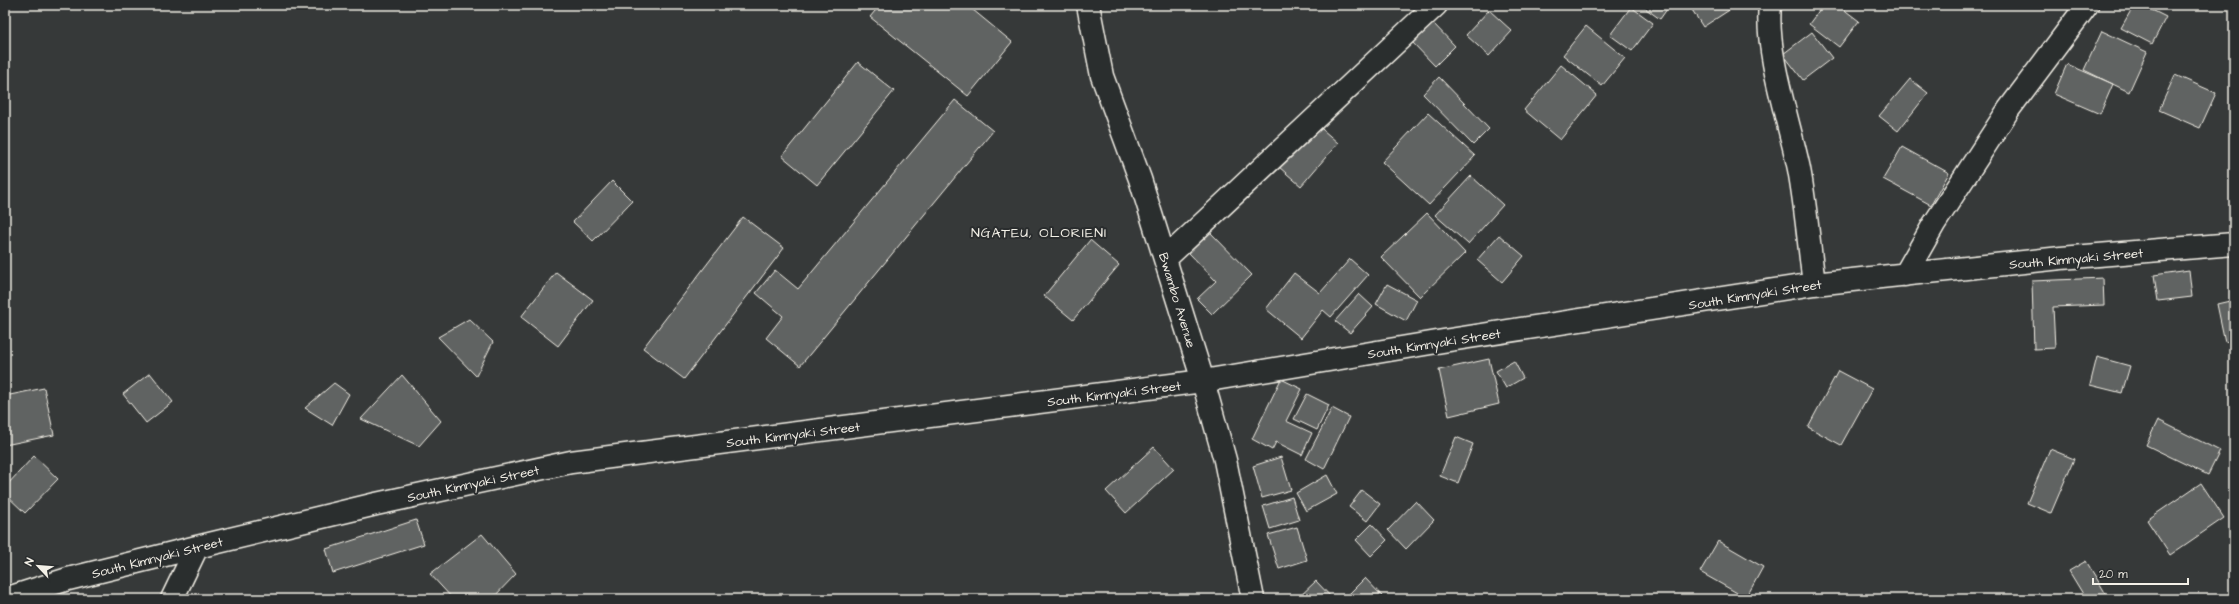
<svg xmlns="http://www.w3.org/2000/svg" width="2239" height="604" font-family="'Architects Daughter',sans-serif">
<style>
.building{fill:#616362;stroke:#f4f1e8}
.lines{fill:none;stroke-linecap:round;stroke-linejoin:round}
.minor-casing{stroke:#f4f1e8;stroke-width:25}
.minor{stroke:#2a2d2e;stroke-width:22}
.labels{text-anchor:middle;stroke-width:4;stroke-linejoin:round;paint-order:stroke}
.street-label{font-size:13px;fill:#f4f1e8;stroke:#2a2d2e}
.neighbourhood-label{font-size:14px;letter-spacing:1px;fill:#f4f1e8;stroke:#2a2d2e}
</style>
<rect width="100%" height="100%" fill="#363939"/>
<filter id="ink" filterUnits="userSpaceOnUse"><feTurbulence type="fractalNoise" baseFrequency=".025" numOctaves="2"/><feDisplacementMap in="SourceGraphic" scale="8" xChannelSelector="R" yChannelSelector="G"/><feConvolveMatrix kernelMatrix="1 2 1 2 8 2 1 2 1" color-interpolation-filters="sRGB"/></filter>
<g filter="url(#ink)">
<path class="building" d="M880,5H967L1012,42L968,96L870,17Z
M1648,5H1670L1660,19L1646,9Z
M1689,5H1732L1734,7L1703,27Z
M1823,5H1838L1859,21L1839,47L1809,24Z
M2134,5H2142L2166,17L2152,44L2121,28Z
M1631,7L1653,23L1632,51L1610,35Z
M1489,10L1512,31L1489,56L1466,35Z
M1432,22L1455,46L1435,66L1411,41Z
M1586,26L1625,58L1602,86L1563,55Z
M2102,31L2147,52L2129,92L2084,70Z
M1812,32L1832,58L1803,80L1783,54Z
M858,62L894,91L817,185L782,156Z
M2067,64L2113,84L2100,114L2054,94Z
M1561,65L1597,95L1560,140L1524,110Z
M2175,75L2216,93L2200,128L2159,110Z
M1439,77L1489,129L1473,145L1423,94Z
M1910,79L1928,93L1898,131L1879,116Z
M955,100L993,131L800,366L766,338L783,316L756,293L775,270L798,289Z
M1428,113L1475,156L1429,205L1382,162Z
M1315,123L1338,143L1301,186L1279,167Z
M1902,147L1949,173L1931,205L1883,179Z
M1471,176L1503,205L1468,244L1435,215Z
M612,181L632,201L593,241L573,222Z
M1427,213L1465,253L1420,297L1381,257Z
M743,217L784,248L684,379L643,348Z
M1210,232L1252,275L1212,314L1197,299L1216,281L1189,253Z
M1499,235L1524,256L1502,282L1477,260Z
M1090,240L1119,265L1073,320L1044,296Z
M1350,259L1368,275L1331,317L1323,310L1301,338L1266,309L1294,273L1320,293Z
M2189,270L2192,297L2158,301L2154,275Z
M556,272L593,300L558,346L521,317Z
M2103,278L2104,305L2053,307L2055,348L2034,349L2032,281Z
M1387,284L1417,300L1406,321L1376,304Z
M1359,294L1373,307L1350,333L1335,321Z
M2234,300V340L2225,342L2217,304Z
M469,319L493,342L476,376L438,337Z
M2097,357L2130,366L2122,393L2090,385Z
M1489,359L1499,404L1449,416L1439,370Z
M1514,361L1523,378L1506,388L1496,371Z
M1838,371L1872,389L1841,445L1808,427Z
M150,373L173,402L146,423L123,394Z
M402,375L441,421L419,446L361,419Z
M1281,379L1302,389L1286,421L1312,433L1302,455L1276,442L1272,450L1252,439Z
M334,383L349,394L332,425L305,408Z
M44,388L54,435L5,445V396Z
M1307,394L1329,405L1317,430L1294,419Z
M1332,408L1349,417L1324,469L1306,459Z
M2158,420L2220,451L2208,475L2146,445Z
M1456,437L1473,444L1458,483L1440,476Z
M1154,447L1174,469L1126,513L1106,491Z
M2050,449L2074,459L2051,513L2027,503Z
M34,456L58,479L25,513L5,494V487Z
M1281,457L1291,490L1262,498L1253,466Z
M1327,475L1337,494L1306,511L1296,493Z
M2201,483L2224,518L2170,555L2147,520Z
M1362,490L1380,504L1367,521L1349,507Z
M1292,497L1299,520L1270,529L1263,506Z
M1416,501L1434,520L1406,549L1388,530Z
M416,520L424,544L333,573L326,549Z
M1372,524L1387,540L1371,556L1356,540Z
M1297,527L1307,560L1279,569L1268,535Z
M482,534L516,574L492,599H453L430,574Z
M1718,541L1763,567L1746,598L1700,572Z
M2086,561L2109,599H2086L2069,571Z
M1365,578L1382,596L1379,599H1344Z
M1316,581L1333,599H1297Z"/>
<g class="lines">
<defs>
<path id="minor" d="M1088,5L1102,76L1140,179L1203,381L1225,460L1253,599
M1770,5C1765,53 1789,121 1799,169C1806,207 1809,246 1814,284
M1165,259L1436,5
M1905,275L1934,224L2009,109L2087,5
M5,599L68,579L197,547L376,504L571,462L1203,381L1443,341L1814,284L2061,258L2234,244
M172,599L197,547"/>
</defs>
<use href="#minor" class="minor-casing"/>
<use href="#minor" class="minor"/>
</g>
</g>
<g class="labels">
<g class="street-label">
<text transform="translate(2076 258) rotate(-5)" y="5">South Kimnyaki Street</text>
<text transform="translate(1755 294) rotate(-9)" y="5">South Kimnyaki Street</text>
<text transform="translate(1178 300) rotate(73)" y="5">Bwambo Avenue</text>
<text transform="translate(1434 343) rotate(-9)" y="5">South Kimnyaki Street</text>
<text transform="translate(1114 393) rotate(-7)" y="5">South Kimnyaki Street</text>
<text transform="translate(793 434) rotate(-7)" y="5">South Kimnyaki Street</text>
<text transform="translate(473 483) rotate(-12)" y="5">South Kimnyaki Street</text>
<text transform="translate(157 557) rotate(-14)" y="5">South Kimnyaki Street</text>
</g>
<g class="neighbourhood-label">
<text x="1039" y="237">NGATEU, OLORIENI</text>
</g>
</g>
<rect width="2239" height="604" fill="none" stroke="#2a2d2e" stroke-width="20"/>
<rect x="10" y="10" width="2219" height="584" fill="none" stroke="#f4f1e8" stroke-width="1.5" filter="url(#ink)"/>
<g transform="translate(38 566) rotate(296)" stroke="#2a2d2e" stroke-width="3" paint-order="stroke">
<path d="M0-3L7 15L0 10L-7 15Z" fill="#f4f1e8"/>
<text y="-6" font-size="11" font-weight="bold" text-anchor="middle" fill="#f4f1e8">N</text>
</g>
<path d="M2093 578v6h95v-6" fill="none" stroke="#f4f1e8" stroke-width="2"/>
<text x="2099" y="578" font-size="12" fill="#f4f1e8" stroke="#2a2d2e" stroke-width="3" paint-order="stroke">20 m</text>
</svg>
